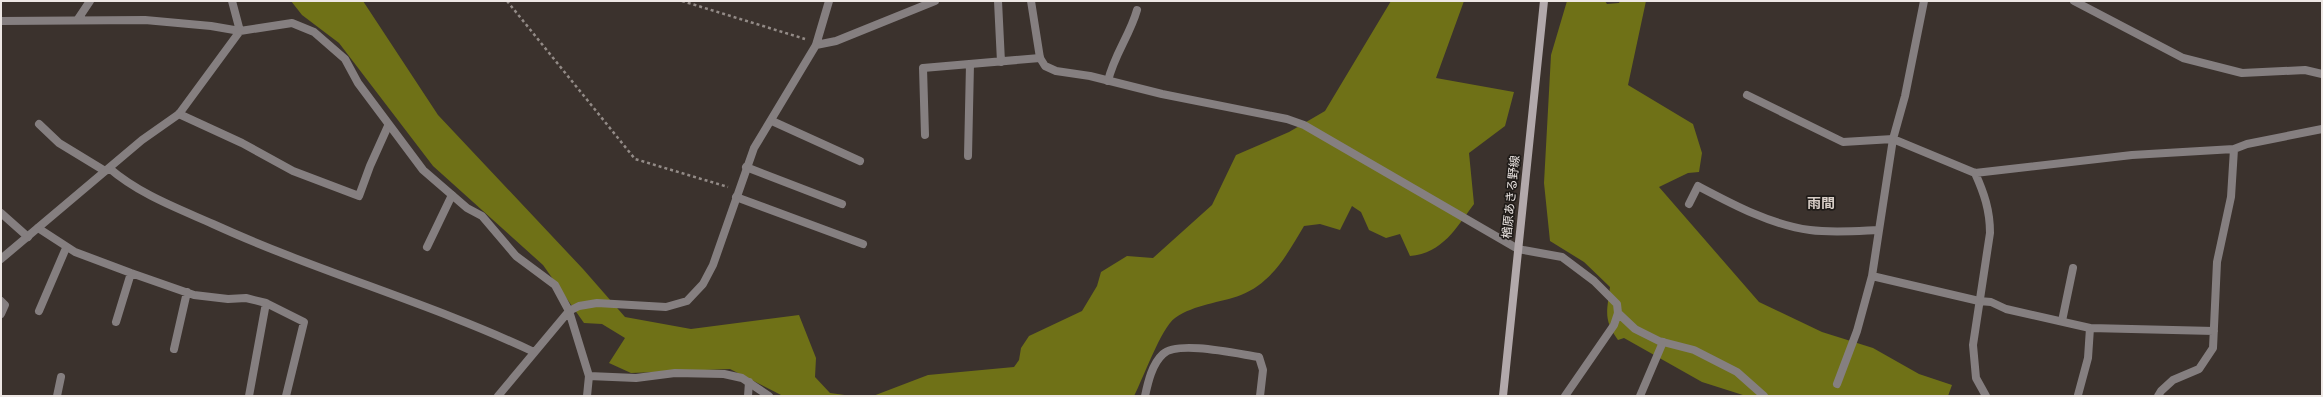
<svg xmlns="http://www.w3.org/2000/svg" width="2323" height="397" font-family="'Golos Text','Noto Sans JP',sans-serif">
<style>
.forest{fill:#6f7117}
.lines{fill:none;stroke-linecap:round;stroke-linejoin:round}
.path{stroke:#938b87;stroke-width:2.5;stroke-dasharray:3 3;stroke-linecap:butt}
.lane{stroke:#857f80;stroke-width:8}
.street{stroke:#857f80;stroke-width:8}
.secondary{stroke:#b2a9ab;stroke-width:8}
.labels{text-anchor:middle;stroke-width:3.5;stroke-linejoin:round;paint-order:stroke}
.street-label{font-size:12px;fill:#ede7e4;stroke:#1f1b18}
.quarter-label{font-size:14px;font-weight:bold;fill:#d7cdc6;stroke:#1f1b18}
</style>
<rect width="100%" height="100%" fill="#3b322d"/>
<path class="forest" d="M291,1H363L438,115L583,269L625,317L691,329L799,315L816,358L815,377L830,393L852,396H783L730,369L631,373L609,363L625,338L602,324L584,323L543,265L433,166L339,43L302,15Z
M1391,1H1464L1436,78L1514,92L1505,126L1469,153L1474,204C1456,228 1443,253 1410,256L1400,234L1386,238L1369,230L1361,212L1352,206L1340,230L1320,224L1304,226C1288,253 1272,283 1241,295C1220,303 1195,304 1175,318C1161,328 1143,379 1134,396H873L928,375L1014,367L1019,360L1021,348L1029,336L1082,311L1097,286L1101,272L1127,256L1153,258L1212,205L1236,155L1289,132L1325,111Z
M1567,1H1605L1607,4L1619,3L1620,1H1646L1628,85L1693,124L1702,153L1699,172L1688,173L1659,187L1759,302L1822,332L1873,348L1919,374L1952,385L1948,396H1746L1702,382L1624,338L1618,340C1603,319 1607,312 1610,287L1584,262L1550,241L1544,183L1551,55Z"/>
<g class="lines">
<path class="path" d="M507,1L635,159L728,187
M682,1L805,39"/>
<path class="lane" d="M998,1L1001,62
M1108,81C1114,55 1130,35 1137,10
M1747,95L1843,142L1893,139L1872,276L1979,301
M179,114L242,143L293,171L359,196L370,166L388,126
M772,121L860,161
M39,124L59,143L105,171
M925,135L923,68L1040,58
M968,156L970,64
M746,167L842,204
M736,197L863,244
M1689,204L1698,186C1732,204 1771,225 1810,230C1832,233 1856,231 1878,230
M1,213L28,237
M38,228L75,252L131,273L194,295L228,299L246,298L266,303L304,322L286,396
M427,247L452,195
M39,311L66,248
M2062,321L2073,268
M116,322L131,273
M174,349L187,292
M1837,384L1857,331L1872,276
M249,396L266,303
M748,396L749,382
M1145,396C1148,382 1152,364 1163,354C1178,340 1238,354 1259,357L1263,370L1260,396
M1640,396L1663,342"/>
<path class="street" d="M1031,1L1040,58L1045,66L1056,71L1090,76L1162,94L1287,119L1304,125L1518,249L1562,257L1594,281L1617,304L1618,313L1614,325L1565,396
M1924,1L1905,96L1893,139L1975,173L2132,155L2234,149L2247,144L2322,129
M2074,1L2183,58L2242,73L2305,70L2322,74
M78,19L90,1
M1,21L145,20L211,26L240,31L292,23L314,32L345,59L358,83L423,170L467,208L482,216L516,256L555,285L569,311L589,376L587,396
M816,45L836,41L935,1
M109,168C139,194 177,208 213,224C318,272 430,303 534,352
M1975,173C1984,193 1990,210 1990,233L1973,345L1976,378L1986,396
M1,259L142,140L179,114L240,31L232,1
M1,301L5,305L1,314
M1979,301L1991,302L2006,309L2090,328L2088,358L2078,395
M1618,313L1635,329L1659,341L1694,350L1737,372L1764,396
M2090,328L2214,331
M589,376L636,378L675,373L724,374L742,378L769,396
M57,396L61,377
M498,396L569,311L579,306L597,303L666,307L687,301L703,284L713,265L754,148L816,45L829,1
M2158,396L2161,391L2173,380L2199,369L2213,348L2217,262L2231,197L2234,149"/>
<path class="secondary" d="M1503,396L1544,1"/>
</g>
<g class="labels">
<g class="street-label">
<text transform="translate(1511 197) rotate(-84)" y="4">楢原あきる野線</text>
</g>
<g class="quarter-label">
<text x="1821" y="208">雨間</text>
</g>
</g>
<rect width="2323" height="397" fill="none" stroke="#ede7e4" stroke-width="4"/>
</svg>
